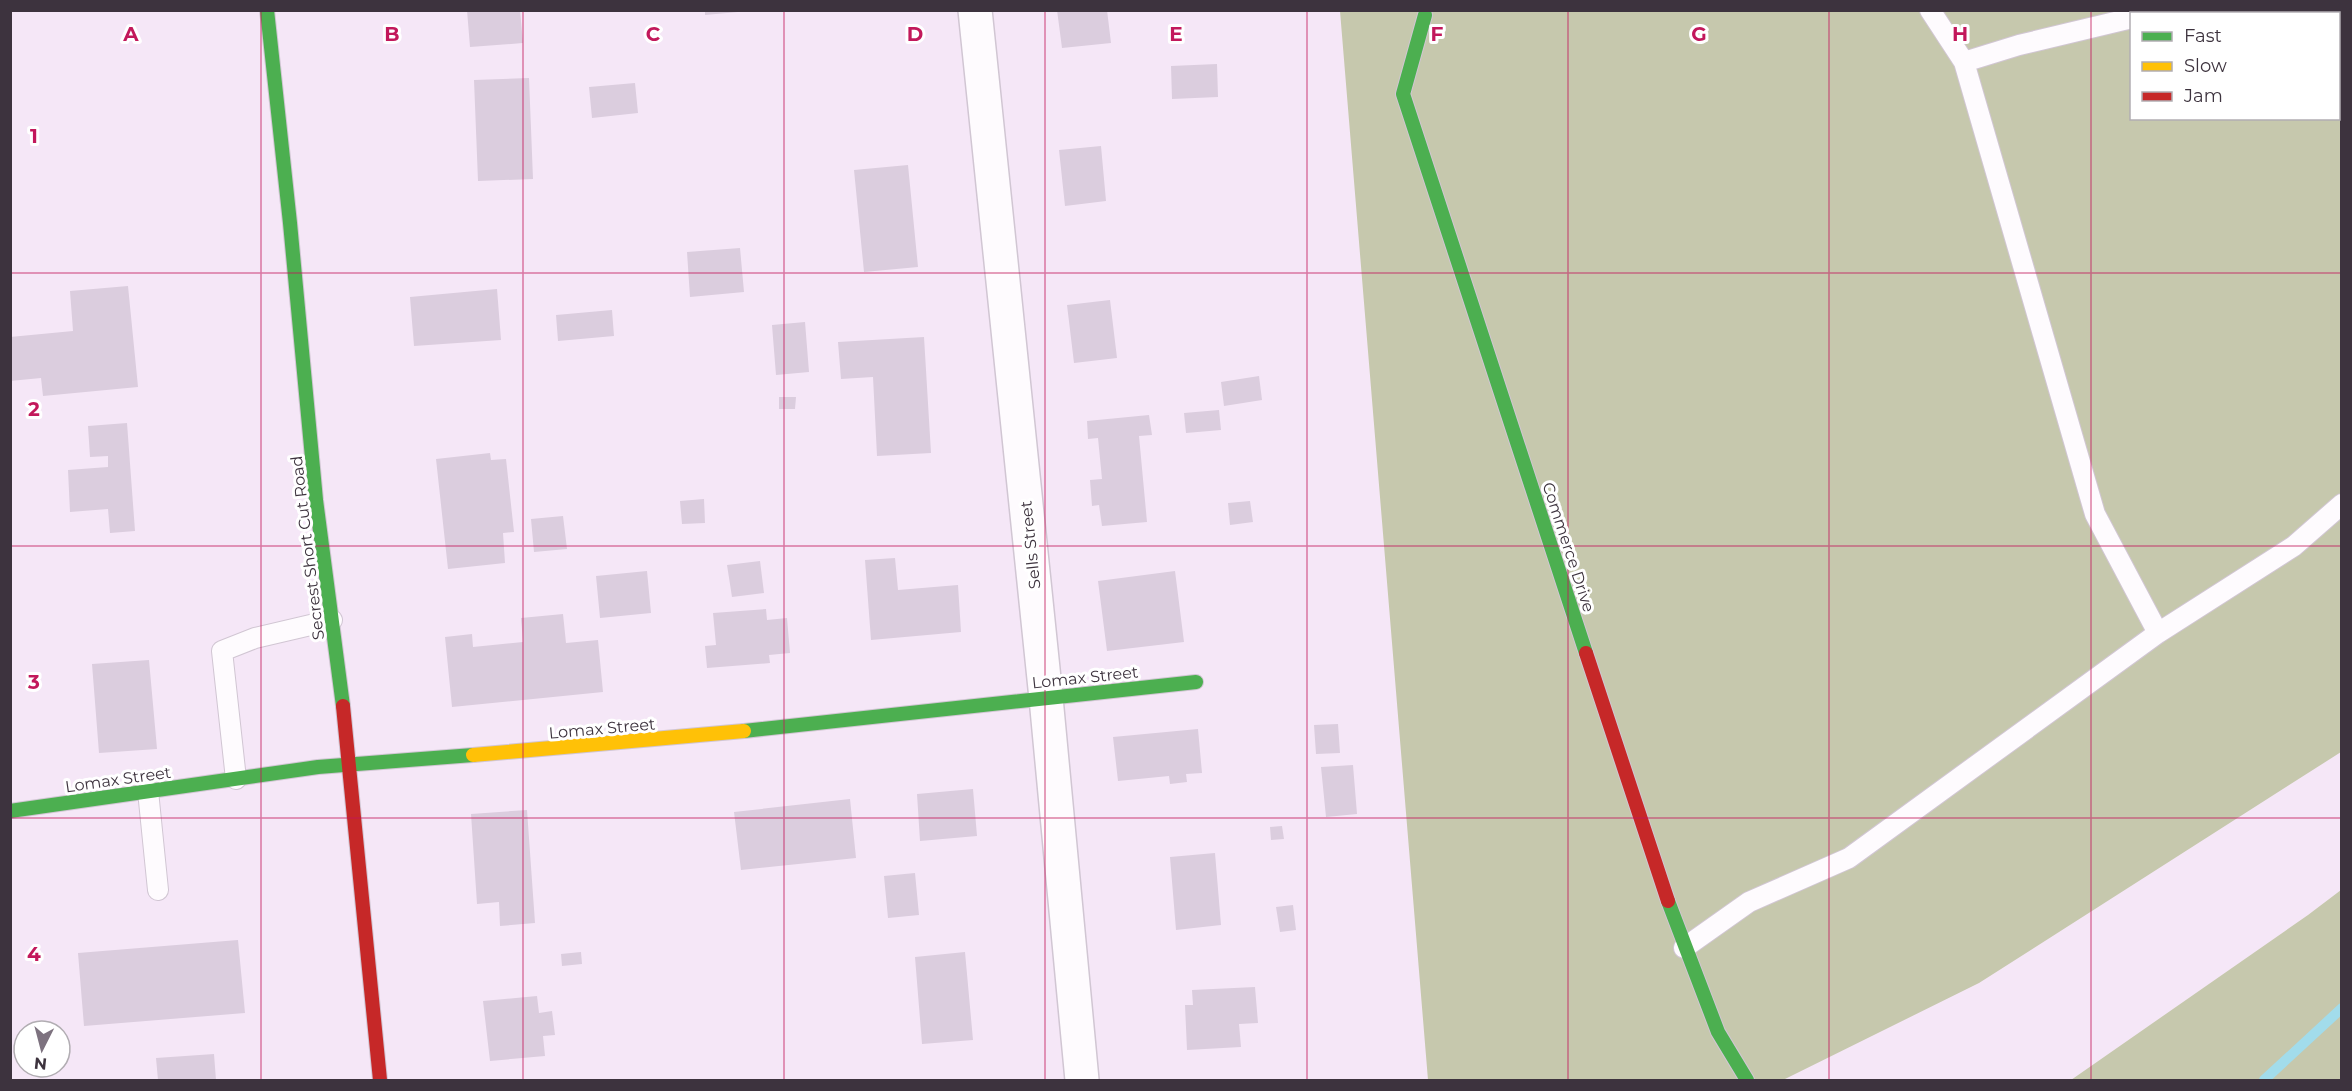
<svg xmlns="http://www.w3.org/2000/svg" width="2352" height="1091" font-family="Montserrat,sans-serif">
<style>
.forest{fill:#c6c8ad;fill-rule:evenodd}
.lines{fill:none;stroke-linecap:round;stroke-linejoin:round}
.stream{stroke:#a2dceb;stroke-width:10}
.building{fill:#dbcdde}
.lane-casing{stroke:#d1c6d3;stroke-width:22}
.street-casing{stroke:#d1c6d3;stroke-width:36}
.fast-casing{stroke:#d1c6d3;stroke-width:16}
.slow-casing{stroke:#d1c6d3;stroke-width:16}
.jam-casing{stroke:#d1c6d3;stroke-width:16}
.lane{stroke:#fefbfe;stroke-width:20}
.street{stroke:#fefbfe;stroke-width:33}
.fast{stroke:#4caf50;stroke-width:14}
.slow{stroke:#ffc107;stroke-width:14}
.jam{stroke:#c62828;stroke-width:14}
.grid{fill:none;stroke:#c2185b;stroke-width:1.5;stroke-opacity:0.55}
.labels{text-anchor:middle;stroke-width:6;stroke-linejoin:round;paint-order:stroke}
.street-label{font-size:16px;fill:#3d333e;stroke:#fff}
.grid-label{font-size:20px;text-anchor:middle;font-weight:bold;fill:#c2185b;stroke:#fff;stroke-width:6;stroke-linejoin:round;paint-order:stroke}
</style>
<rect width="100%" height="100%" fill="#f5e7f7"/>
<path class="forest" d="M1340,11H2341V752L1979,983L1783,1080H1428ZM2132,14H2338V118H2132Z
M2341,890V1080H2071L2308,915Z"/>
<g class="lines">
<path class="stream" d="M2264,1080L2342,1008"/>
</g>
<path class="building" d="M467,10H520L523,43L470,47Z
M705,10H738V12L705,15Z
M1057,10H1107L1111,43L1062,48Z
M1217,64L1218,97L1172,99L1171,66Z
M529,78L533,179L478,181L474,80Z
M635,83L638,113L592,118L589,87Z
M1101,146L1106,201L1065,206L1059,150Z
M908,165L918,267L864,272L854,170Z
M740,248L744,292L690,297L687,252Z
M128,286L138,387L43,396L41,378L10,381V337L73,331L70,291Z
M497,289L501,340L414,346L410,297Z
M1110,300L1117,358L1074,363L1067,305Z
M612,310L614,336L558,341L556,315Z
M805,322L809,372L776,375L772,325Z
M924,337L931,453L877,456L873,377L841,379L838,342Z
M1259,376L1262,400L1224,406L1221,382Z
M779,397H796L795,409H779Z
M1219,410L1221,430L1186,433L1184,413Z
M1149,415L1152,435L1139,436L1147,522L1102,526L1099,505L1092,506L1090,480L1102,479L1098,438L1088,439L1087,421Z
M127,423L135,531L110,533L108,509L70,512L68,470L108,467V456L90,457L88,426Z
M490,453L491,460L506,459L514,532L503,533L505,563L448,569L436,459Z
M704,499L705,523L682,524L680,501Z
M1250,501L1253,522L1230,525L1228,503Z
M563,516L567,549L534,552L531,519Z
M895,558L898,590L958,585L961,632L871,640L865,560Z
M760,561L764,593L732,597L727,565Z
M647,571L651,613L600,618L596,576Z
M1175,571L1184,642L1107,651L1098,581Z
M766,609L767,620L787,618L790,653L769,655L770,663L707,668L705,646L716,645L713,613Z
M563,614L566,643L598,640L603,692L452,707L445,637L472,634L473,647L523,642L521,618Z
M149,660L157,749L99,753L92,664Z
M1338,724L1340,753L1316,754L1314,725Z
M1198,729L1202,773L1186,774L1187,782L1170,784L1169,776L1118,781L1113,737Z
M1353,765L1357,814L1326,817L1321,767Z
M973,789L977,836L920,841L917,794Z
M850,799L856,858L741,870L734,812Z
M527,810L535,923L500,926L499,902L477,904L471,814Z
M1282,826L1284,839L1271,840L1270,827Z
M1215,853L1221,925L1176,930L1170,857Z
M915,873L919,915L888,918L884,876Z
M1293,905L1296,930L1280,932L1276,907Z
M238,940L245,1013L84,1026L78,953Z
M581,952L582,964L562,966L561,954Z
M965,952L973,1040L922,1044L915,957Z
M1255,987L1258,1023L1239,1024L1241,1047L1187,1050L1185,1005H1193L1192,990Z
M537,996L539,1013L552,1011L555,1035L543,1036L545,1056L490,1061L483,1001Z
M214,1054L216,1080H158L156,1058Z"/>
<g class="lines">
<defs>
<path id="lane" d="M2149,14L2162,10
M1964,62L2019,45L2132,18
M2158,633L2294,546L2342,504
M236,779L222,651L255,638L332,620
M148,791L158,890
M1684,948L1749,902L1849,858L2158,633L2095,514L1964,62L1930,10"/>
<path id="street" d="M975,10L1046,698L1082,1080"/>
<path id="fast" d="M267,10L290,223L316,500L343,706
M1425,15L1403,94L1586,653
M744,731L1196,682
M10,811L318,767L473,755
M1668,901L1718,1032L1747,1080"/>
<path id="slow" d="M473,755L744,731"/>
<path id="jam" d="M1586,653L1668,901
M343,706L380,1080"/>
</defs>
<use href="#lane" class="lane-casing"/>
<use href="#street" class="street-casing"/>
<use href="#fast" class="fast-casing"/>
<use href="#slow" class="slow-casing"/>
<use href="#jam" class="jam-casing"/>
<use href="#lane" class="lane"/>
<use href="#street" class="street"/>
<use href="#fast" class="fast"/>
<use href="#slow" class="slow"/>
<use href="#jam" class="jam"/>
</g>
<path class="grid" d="M261,10V1080M523,10V1080M784,10V1080M1045,10V1080M1307,10V1080M1568,10V1080M1829,10V1080M2091,10V1080M10,273H2342M10,546H2342M10,818H2342"/>
<g class="labels">
<g class="street-label">
<text transform="translate(1030 545) rotate(-96)" y="6">Sells Street</text>
<text transform="translate(1569 547) rotate(72)" y="6">Commerce Drive</text>
<text transform="translate(307 548) rotate(-97)" y="6">Secrest Short Cut Road</text>
<text transform="translate(1085 677) rotate(-6)" y="6">Lomax Street</text>
<text transform="translate(602 728) rotate(-5)" y="6">Lomax Street</text>
<text transform="translate(118 779) rotate(-8)" y="6">Lomax Street</text>
</g>
</g>
<g class="grid-label">
<text x="131" y="41">A</text>
<text x="392" y="41">B</text>
<text x="653" y="41">C</text>
<text x="915" y="41">D</text>
<text x="1176" y="41">E</text>
<text x="1437" y="41">F</text>
<text x="1699" y="41">G</text>
<text x="1960" y="41">H</text>
<text x="34" y="143">1</text>
<text x="34" y="416">2</text>
<text x="34" y="689">3</text>
<text x="34" y="961">4</text>
</g>
<rect width="2352" height="1091" fill="none" stroke="#3d333e" stroke-width="24"/>
<rect x="2130" y="12" width="210" height="108" fill="#ffffff" stroke="#b1adb2" stroke-width="1.5"/>
<rect x="2142" y="32" width="30" height="9" fill="#4caf50" stroke="#b1adb2" stroke-width="1.5"/>
<text x="2184" y="42" font-size="18" fill="#3d333e">Fast</text>
<rect x="2142" y="62" width="30" height="9" fill="#ffc107" stroke="#b1adb2" stroke-width="1.5"/>
<text x="2184" y="72" font-size="18" fill="#3d333e">Slow</text>
<rect x="2142" y="92" width="30" height="9" fill="#c62828" stroke="#b1adb2" stroke-width="1.5"/>
<text x="2184" y="102" font-size="18" fill="#3d333e">Jam</text>
<g transform="translate(42 1049) rotate(186)"><circle r="28" fill="#ffffff" stroke="#b1adb2" stroke-width="1.5"/>
<path d="M0-4.5L10 22L0 15L-10 22Z" fill="#7d727f"/>
<text y="-9" font-size="16" font-weight="bold" text-anchor="middle" fill="#3d333e">N</text>
</g>
</svg>
